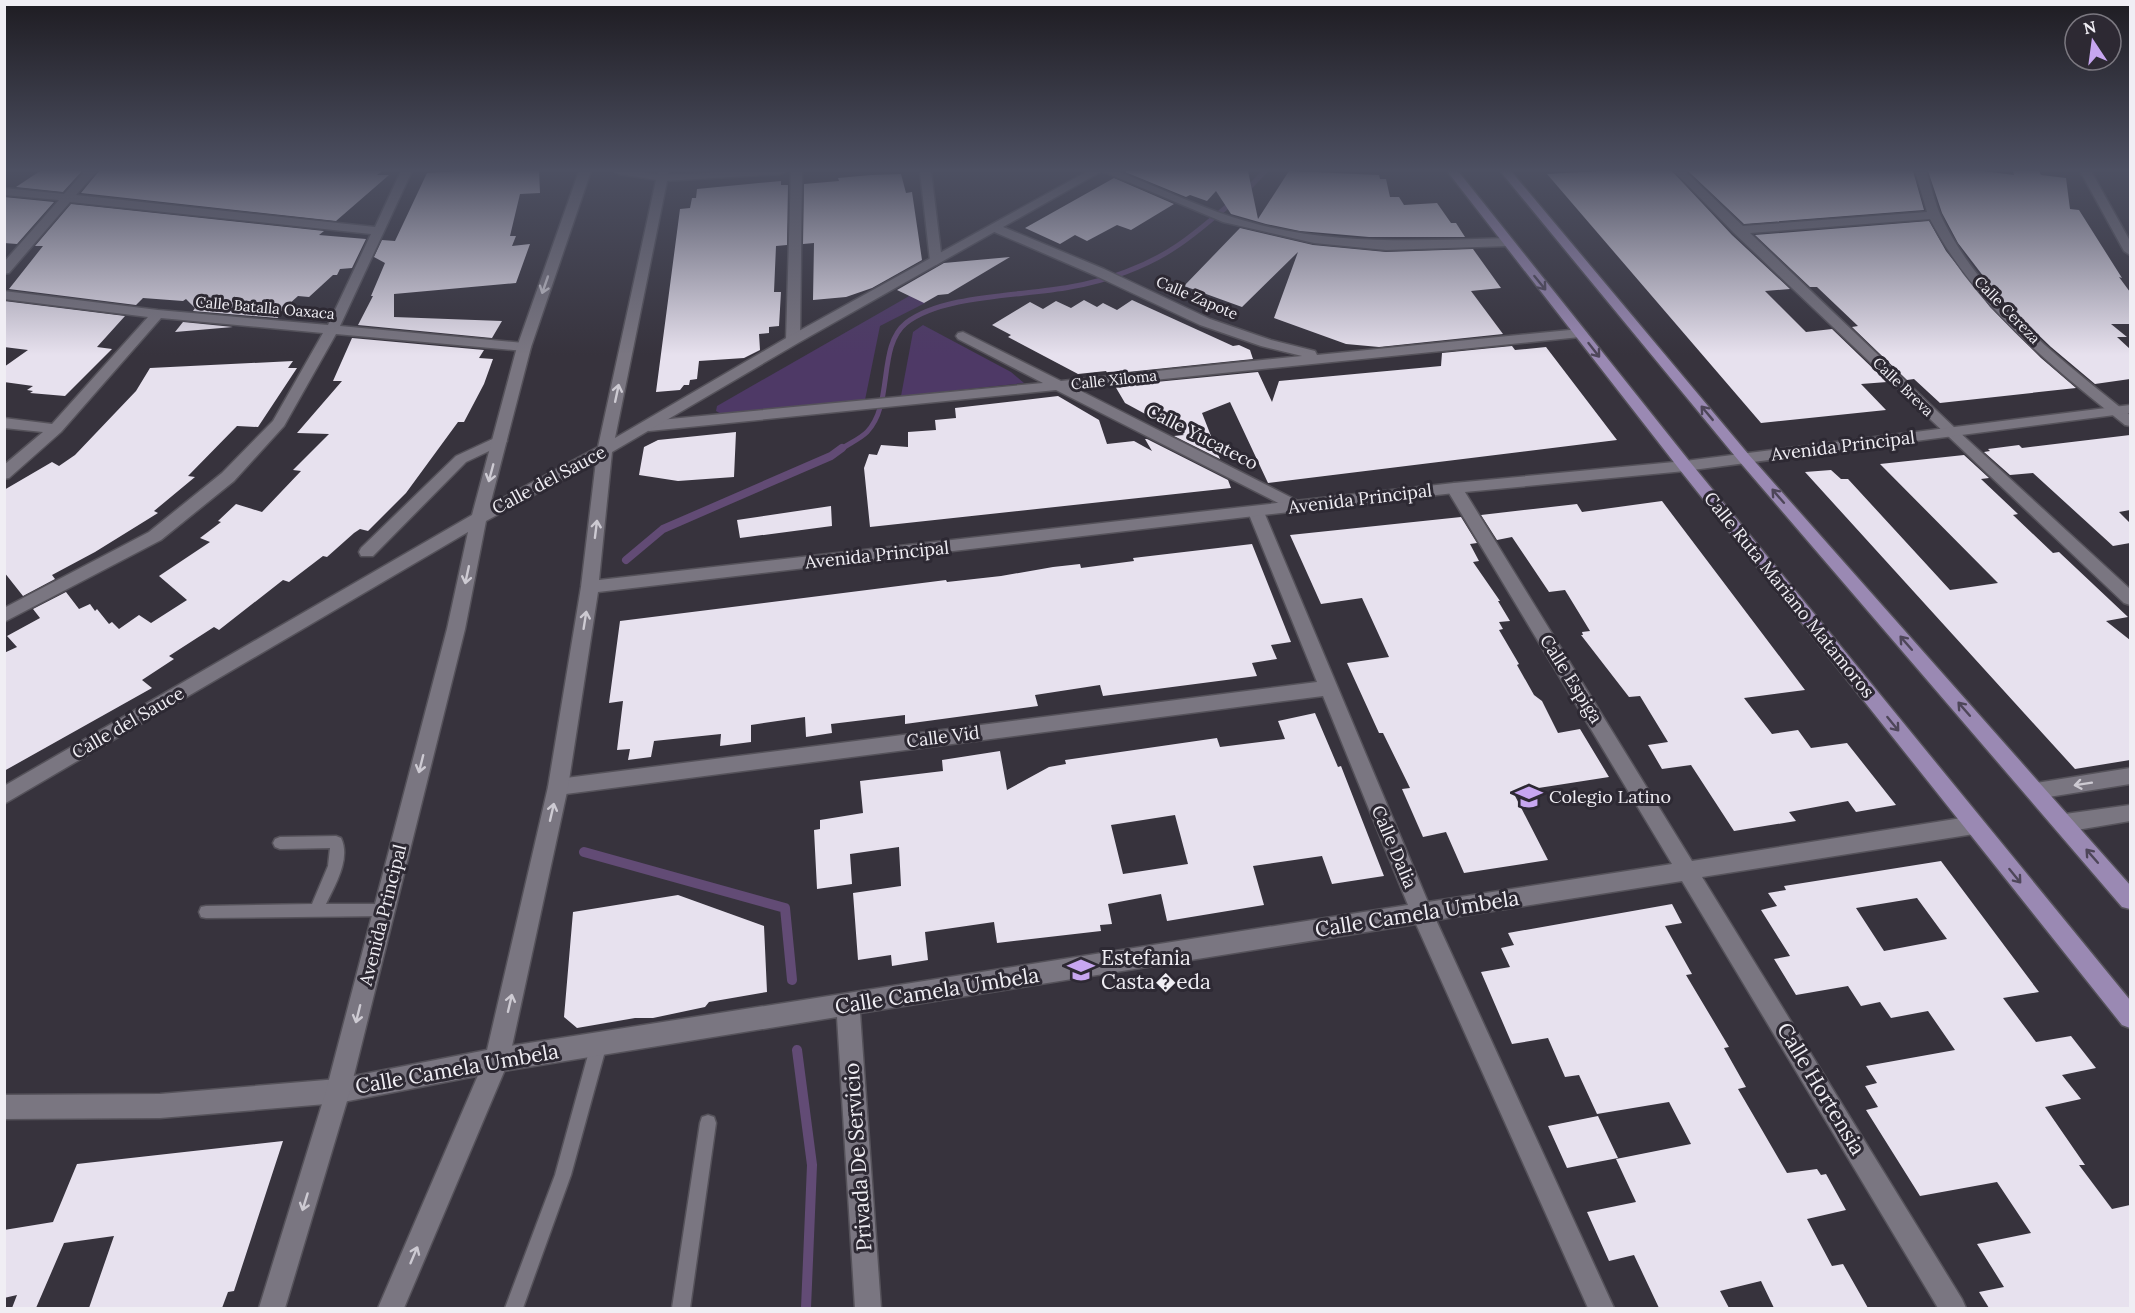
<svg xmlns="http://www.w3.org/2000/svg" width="2135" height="1313" font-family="Lora,serif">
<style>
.green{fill:#4e3966}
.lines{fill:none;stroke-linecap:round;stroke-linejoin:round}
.stream-far2{stroke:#624b75;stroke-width:5}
.stream-far1{stroke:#624b75;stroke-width:8}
.stream{stroke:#624b75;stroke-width:10}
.building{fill:#e7e1ee;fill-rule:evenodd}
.lane-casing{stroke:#55525a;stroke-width:3}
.street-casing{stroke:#55525a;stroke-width:3}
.secondary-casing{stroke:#55525a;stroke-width:3}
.primary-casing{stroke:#55525a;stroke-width:3}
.lane{fill:#7a7681;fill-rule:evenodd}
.street{fill:#7a7681;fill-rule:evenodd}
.secondary{fill:#7a7681;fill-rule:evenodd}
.primary{fill:#9a89b3;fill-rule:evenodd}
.oneway{stroke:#4e4659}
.oneway2{stroke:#cdcad2}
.labels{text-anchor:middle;stroke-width:6;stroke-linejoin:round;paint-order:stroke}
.far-street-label{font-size:15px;fill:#f0eef4;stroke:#2d2933}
.street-label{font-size:18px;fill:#f0eef4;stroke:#2d2933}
.poi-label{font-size:18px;fill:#f0eef4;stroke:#2d2933;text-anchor:start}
.near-street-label{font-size:21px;fill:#f0eef4;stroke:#2d2933}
.near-poi-label{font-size:21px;fill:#f0eef4;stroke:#2d2933;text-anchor:start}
</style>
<rect width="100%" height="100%" fill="#37333d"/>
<path class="green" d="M911,295L925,303L880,326L865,400L723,415L716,411L717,406Z
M923,325L1011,372L1024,383L901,396L913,332Z"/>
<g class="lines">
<path class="stream-far2" d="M1244,193L1265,171
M840,450C848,444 860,439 867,432C894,404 877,346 906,323C943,294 1025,296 1070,287C1106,281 1146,267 1177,246C1197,233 1215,216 1234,201"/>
<path class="stream-far1" d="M626,560L663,529L831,456L842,448"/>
<path class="stream" d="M584,852L785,908L792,980
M797,1050L812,1165L806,1308"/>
</g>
<path class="building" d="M40,171H82L63,192L16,187Z
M99,171H382L377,175H389L336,221L81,193Z
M459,171H539L540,193L520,194L510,236H516L512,246L530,244L516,283L394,294V317L502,321L492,338L358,325L373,296H371L385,263L374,257L382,240L395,241L427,173Z
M1127,171H1248L1258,219L1289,171L1379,175L1380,179H1386L1390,197H1399L1404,205L1437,203L1451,223H1456L1465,237H1369L1300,231L1266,224L1231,214L1216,191L1207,201L1190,195L1186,197L1125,172Z
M1601,171H1672L1732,235L1790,289L1765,291L1806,332L1832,329L1887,382L1861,384L1886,410L1761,423L1547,174Z
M1688,171H1913L1924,210L1744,224Z
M1928,171H1983L2014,175L2013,171H2039L2041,175L2066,178L2070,209L2079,210L2122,278L2119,277L2130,292V324H2111L2127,337H2117L2130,349V379L2095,384L2051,347L2000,298L1958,243L1942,213Z
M901,174L906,193L912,192L922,260L872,288L846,297L813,300L814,243L803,244L804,184L839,181L838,178L871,175Z
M1114,178L1174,204L1131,230L1117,225L1087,241L1075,235L1060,244L1025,228Z
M781,181V185H788L787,245L776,246L774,292H781L779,326L769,327V333L759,334L760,350L744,358L699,361L697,379L690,380L689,385H684L680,390L656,392L680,209L690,208L692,198H696L697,189Z
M4,197L54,202L17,244L4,243Z
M71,204L324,231L319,235L366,239L352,268L340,269L337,275H333L309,297L298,296L279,313L278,318L193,311L195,308L186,299L183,301L143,298L136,305L9,289L43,246H35Z
M1929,221L1946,251L1990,307L2041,358L2076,388L1940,403L1914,379L1907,380L1852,327L1858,326L1817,287H1810L1755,235Z
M1240,228L1313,245L1386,252L1473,249L1501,288L1471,291L1503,334L1379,347L1346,344L1274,318L1298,252L1242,307L1184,286Z
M1010,257L948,294L938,295L924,303L897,290L944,263Z
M1084,300L1097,307L1103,303L1117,310L1132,300L1233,346L1239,345L1250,350L1253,359L1108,374L1106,371L1078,374L1008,337L1011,335L992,325L1030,302L1043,309L1056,301L1071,308Z
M4,301L125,316L97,347L112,349L65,396L30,393L33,391L27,390L33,386L4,382V367L28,350L4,347Z
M183,322L233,327L175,332Z
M352,338L484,350L479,358L493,359L484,384L464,422H458L406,493L368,531L360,529L354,533L327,557L323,556L289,582L283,580L219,630L214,627L169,656L174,659L142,680L152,688L4,771V653L17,647L7,636L40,618L33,609L66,592L79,609L90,604L95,611L97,609L109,624L112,622L119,629L139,615L151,623L187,600L159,576L210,542L200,538L221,522L218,521L236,504L262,512L301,471L293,470L329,434L297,433L342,381H333Z
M1512,346L1515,350L1546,347L1617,440L1268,483L1230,402L1202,413L1220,459L1174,436L1184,435L1125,403L1115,386L1258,372L1272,402L1279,381L1441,366L1442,353Z
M293,361L288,368H297L258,427L237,426L188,476L195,477L154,511L158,513L95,552L52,575L55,579L23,596L4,572V490L52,462L59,466L75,455L136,391L150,368Z
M1058,396L1099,420L1107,444L1134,441L1152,451L1145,439H1147L1228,480L1231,488L870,527L864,468L869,454L877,455L881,445L908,447V432L936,430L935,420L956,418L955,408Z
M736,432L734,477L678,481L639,475L644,447L658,440Z
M2130,435V510L2119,512L2130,523V543L2113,546L2033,473L2010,475L1984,452L1990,451L1988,449L2019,445L2022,448Z
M1964,455L1989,478L1981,479L2018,514L2013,515L2053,553L2059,552L2128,617L2106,621L2130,640V760L2075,769L1805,472L1831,470L1841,479H1848L1950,590L1998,583L1880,464Z
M1662,501L1805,690L1744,698L1772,734L1798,730L1811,748L1847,743L1896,805L1856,812L1848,801L1789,812L1796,821L1734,831L1691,765L1662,769L1648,745L1668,742L1640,696L1629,697L1581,635H1583L1582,632L1590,631L1565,590L1549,592L1512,537L1497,540L1481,515L1577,504L1582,512Z
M831,506L832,526L740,538L737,520Z
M1461,517L1477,543L1470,544L1479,561L1473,562L1500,601H1498L1510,621L1499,622L1503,629L1499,630L1519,664L1517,665L1534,695L1542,701L1558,733L1580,729L1609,777L1513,792L1548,860L1464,873L1446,832L1423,837L1402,789L1410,788L1383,733H1379L1347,663L1389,657L1362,598L1321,604L1290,535Z
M1252,544L1291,642L1271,645L1277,659L1252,663L1257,676L1103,696L1100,685L1035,695L1038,706L905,724V715L831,724L832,733L806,737L805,717L751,725V742L720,746L721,734L654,741L651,757L628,760L630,749L617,750L623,701L609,703L620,621L946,580L947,582L1001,576L1053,567L1080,564L1081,568L1134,561L1133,558Z
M1315,713L1338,767L1341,766L1384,876L1332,884L1322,856L1253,866L1264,905L1167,921L1161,894L1108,904L1112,924L1100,925L1101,931L997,943L994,922L925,932L928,960L892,966L891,955L858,960L853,893L901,886L899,847L850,854L852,884L817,889L814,830L820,829V820L863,813L860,781L943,771L942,760L1000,751L1007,790L1049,767L1066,764L1065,760L1217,738L1220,747L1285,739L1278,721ZM1175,815L1188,864L1123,874L1111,825Z
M1941,861L2039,992L2003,998L2036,1042L2071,1036L2096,1068L2062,1075L2081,1099L2045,1107L2085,1165H2079L2112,1209L2130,1205V1308H1989L1979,1292L2004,1287L1977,1244L2031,1233L1997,1182L1920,1196L1866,1110L1878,1107L1865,1086L1877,1083L1866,1066L1955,1050L1928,1011L1891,1018L1880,1002L1861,1006L1848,986L1796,995L1774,959L1790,956L1761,910L1777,906L1768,893L1786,890L1784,886ZM1917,898L1947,939L1884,951L1856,908Z
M678,895L764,926L767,992L709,1002L705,1007L653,1018H635L577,1028L564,1017L573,912Z
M1672,904L1682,923L1665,926L1692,974L1686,975L1729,1047L1724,1048L1746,1087L1738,1089L1762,1130L1787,1173L1817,1169L1821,1175L1826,1174L1846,1210L1807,1219L1832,1266L1843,1264L1868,1308H1774L1761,1281L1720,1291L1729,1308H1659L1634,1255L1609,1261L1587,1212L1636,1202L1616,1159L1691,1144L1669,1102L1597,1114L1579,1075L1565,1077L1548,1038L1512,1044L1481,972L1510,967L1501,948L1514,945L1508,933Z
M1598,1116L1618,1158L1567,1168L1548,1126Z
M283,1141L234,1291L228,1292L222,1308H89L114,1236L64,1243L36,1308H12L17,1295L4,1298V1230L53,1222L77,1164Z"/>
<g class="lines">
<defs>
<path id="lane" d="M336,836L341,838C351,859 335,885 326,904H384L389,905L391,910L389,915L384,916L206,918L201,917L199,912L201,907L206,906L312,904L328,866L330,848L280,849L275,847L273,843L275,839L280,837Z
M599,1036L604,1039L607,1044L571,1175L523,1308H505L555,1175L591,1044L594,1039Z
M708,1115L714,1117L716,1123L690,1308H672L700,1123L702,1117Z"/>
<path id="street" d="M85,171H97L76,195L375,227L401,171H412L340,326L524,343L531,347L524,351L336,334L284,426L234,481L161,540L4,622V608L149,532L222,473L273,421L323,333L161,318L61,432L9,478L4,479V465L43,432L4,428V418L52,424L148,317L4,299V291L158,310L328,325L371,234L70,202L9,273L4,274V262L59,200L4,195V188L64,194Z
M613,171C631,170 647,174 665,174C705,175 746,168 787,171L781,174L663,181L619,174Z
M791,171H802L800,340L793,344L786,340Z
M920,171H931L942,261L936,265L930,261Z
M1102,171H1117C1155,186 1193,204 1232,217C1322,246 1415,241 1508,238L1514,242L1508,246L1386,250L1314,243L1223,222Z
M1674,171H1685L1743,226L1927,212L1915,171H1926C1931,185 1934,200 1940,214C1979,298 2060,359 2130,415V426L2125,425C2051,366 1974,304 1930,219L1750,233L1957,430L2130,589V605L2124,603L1734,233Z
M2080,171H2091L2130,241V255L2124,251Z
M996,224L1104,269L1210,319L1271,340L1315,351L1317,355L1580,329L1587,333L1580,337L1075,388L1302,503L1304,507L1302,511L1296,512L1056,390L649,431L642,426L649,421L1043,383L958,339L956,336L958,333L963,332L1061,381L1302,356L1261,346L1200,325L1094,275L992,231V225Z
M499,436L504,438L507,441L504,444L466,462L373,556H361L359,552L361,548L456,456Z
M1454,483L1460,484L1692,861L1974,816L1981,819L1984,825L1981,831L1974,834L1702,877L1962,1299L1966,1308H1938L1682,881L1436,920L1614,1308H1588L1416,924L860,1013L881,1308H855L837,1017L497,1072L338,1103L160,1118L4,1119V1095L160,1094L338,1079L497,1048L1408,905L1323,696L558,795L551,793L548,787L551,781L558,779L1317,682L1248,512L1250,508H1262L1264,512L1428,902L1672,864L1446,488Z"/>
<path id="secondary" d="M579,171H591L531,347L490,505L598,447L658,171H669L615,438L788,337L1088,171H1102L798,343L612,452L599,580L1454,483L1685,461L2130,405V413L1685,471L1454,493L598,592L568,787L509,1060L404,1308H378L485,1059L548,787L581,587L596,461L486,521L465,629L350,1091L285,1308H259L326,1091L447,629L468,532L4,804V786L472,515L517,347Z
M2130,768V784L2036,799L2029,797L2026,791L2029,785L2036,783Z
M2130,805V821L2065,832L2058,829L2055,823L2058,817L2065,814Z"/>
<path id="primary" d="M1447,171H1458L1690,462L2130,1000V1028L2122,1025L1680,470Z
M1500,171H1511L1749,455L2130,885V909L2122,907L1739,461Z"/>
</defs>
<use href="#lane" class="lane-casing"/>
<use href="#street" class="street-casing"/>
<use href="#secondary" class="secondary-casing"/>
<use href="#primary" class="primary-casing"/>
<use href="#lane" class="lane"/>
<use href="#street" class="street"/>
<use href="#secondary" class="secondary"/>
<use href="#primary" class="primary"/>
</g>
<defs><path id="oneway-shaft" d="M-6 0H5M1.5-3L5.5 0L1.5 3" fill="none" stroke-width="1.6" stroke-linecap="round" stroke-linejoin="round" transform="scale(1.5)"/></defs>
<g class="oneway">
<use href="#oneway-shaft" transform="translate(1540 283) rotate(51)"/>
<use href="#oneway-shaft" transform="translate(1594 350) rotate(52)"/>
<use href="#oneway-shaft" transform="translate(1707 413) rotate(-130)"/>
<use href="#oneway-shaft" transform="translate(1778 496) rotate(-131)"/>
<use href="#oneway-shaft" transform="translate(1906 643) rotate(-131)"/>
<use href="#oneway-shaft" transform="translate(1964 709) rotate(-131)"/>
<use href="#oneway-shaft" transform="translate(1893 724) rotate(51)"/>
<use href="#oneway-shaft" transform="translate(2092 856) rotate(-131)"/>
<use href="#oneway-shaft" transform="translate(2015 876) rotate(51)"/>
</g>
<g class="oneway2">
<use href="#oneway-shaft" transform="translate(545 285) rotate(109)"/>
<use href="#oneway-shaft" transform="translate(617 393) rotate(-78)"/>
<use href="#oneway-shaft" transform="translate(491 473) rotate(105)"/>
<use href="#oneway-shaft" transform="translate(596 529) rotate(-83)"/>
<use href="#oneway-shaft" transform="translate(467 575) rotate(102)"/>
<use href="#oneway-shaft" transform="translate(585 620) rotate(-81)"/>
<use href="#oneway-shaft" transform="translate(421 764) rotate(104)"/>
<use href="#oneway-shaft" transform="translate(2083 784) rotate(171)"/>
<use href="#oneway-shaft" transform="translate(552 812) rotate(-77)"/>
<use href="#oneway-shaft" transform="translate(510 1003) rotate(-77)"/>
<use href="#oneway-shaft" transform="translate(358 1014) rotate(104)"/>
<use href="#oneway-shaft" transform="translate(305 1202) rotate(107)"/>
<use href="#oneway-shaft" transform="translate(414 1255) rotate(-67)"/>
</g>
<linearGradient id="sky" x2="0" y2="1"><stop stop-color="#1e1c22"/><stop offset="0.48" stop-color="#4d5062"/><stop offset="1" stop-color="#4d5062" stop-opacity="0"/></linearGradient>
<rect width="2135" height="355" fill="url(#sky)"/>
<defs>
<symbol id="school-bare" viewBox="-9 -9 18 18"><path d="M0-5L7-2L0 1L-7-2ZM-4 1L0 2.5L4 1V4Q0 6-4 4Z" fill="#c7a6f0" stroke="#2d2933" stroke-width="2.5" paint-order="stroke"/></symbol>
</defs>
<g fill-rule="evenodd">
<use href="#school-bare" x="1510" y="778" width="38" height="38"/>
<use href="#school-bare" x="1062" y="951" width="38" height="38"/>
</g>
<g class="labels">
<g class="far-street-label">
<text transform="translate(1197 298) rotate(23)" y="5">Calle Zapote</text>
<text transform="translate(265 308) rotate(5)" y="5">Calle Batalla Oaxaca</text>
<text transform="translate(2007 310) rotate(46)" y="5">Calle Cereza</text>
<text transform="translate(1114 380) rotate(-6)" y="5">Calle Xiloma</text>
<text transform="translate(1903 387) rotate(44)" y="5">Calle Breva</text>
</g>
<g class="street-label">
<text transform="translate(1202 437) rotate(27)" y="6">Calle Yucateco</text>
<text transform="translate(1843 446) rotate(-7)" y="6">Avenida Principal</text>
<text transform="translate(549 480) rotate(-28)" y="6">Calle del Sauce</text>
<text transform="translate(1360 499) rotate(-7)" y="6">Avenida Principal</text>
<text transform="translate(877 555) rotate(-6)" y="6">Avenida Principal</text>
<text transform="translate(1789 595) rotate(51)" y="6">Calle Ruta Mariano Matamoros</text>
<text transform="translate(1571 679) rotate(58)" y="6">Calle Espiga</text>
<text transform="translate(128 723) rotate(-30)" y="6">Calle del Sauce</text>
<text transform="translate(943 737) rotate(-7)" y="6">Calle Vid</text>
<text transform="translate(1394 847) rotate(67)" y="6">Calle Dalia</text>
<text transform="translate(383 915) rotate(-76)" y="6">Avenida Principal</text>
</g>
<g class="poi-label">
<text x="1549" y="803">Colegio Latino</text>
</g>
<g class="near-street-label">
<text transform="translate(1417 914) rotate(-9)" y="7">Calle Camela Umbela</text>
<text transform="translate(937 991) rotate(-9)" y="7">Calle Camela Umbela</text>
<text transform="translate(457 1069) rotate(-10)" y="7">Calle Camela Umbela</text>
<text transform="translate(1821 1089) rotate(59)" y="7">Calle Hortensia</text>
<text transform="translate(858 1157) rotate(-94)" y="7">Privada De Servicio</text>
</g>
<g class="near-poi-label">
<text x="1101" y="965">Estefania<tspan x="1101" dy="24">Casta�eda</tspan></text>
</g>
</g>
<rect width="2135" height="1313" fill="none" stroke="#f0eef4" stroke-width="12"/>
<g transform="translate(2093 42) rotate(347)"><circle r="28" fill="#2d2933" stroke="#7b7880" stroke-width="1.5"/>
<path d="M0-4.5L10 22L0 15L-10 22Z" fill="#c7a6f0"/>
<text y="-9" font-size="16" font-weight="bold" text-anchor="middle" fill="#f0eef4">N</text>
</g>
</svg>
